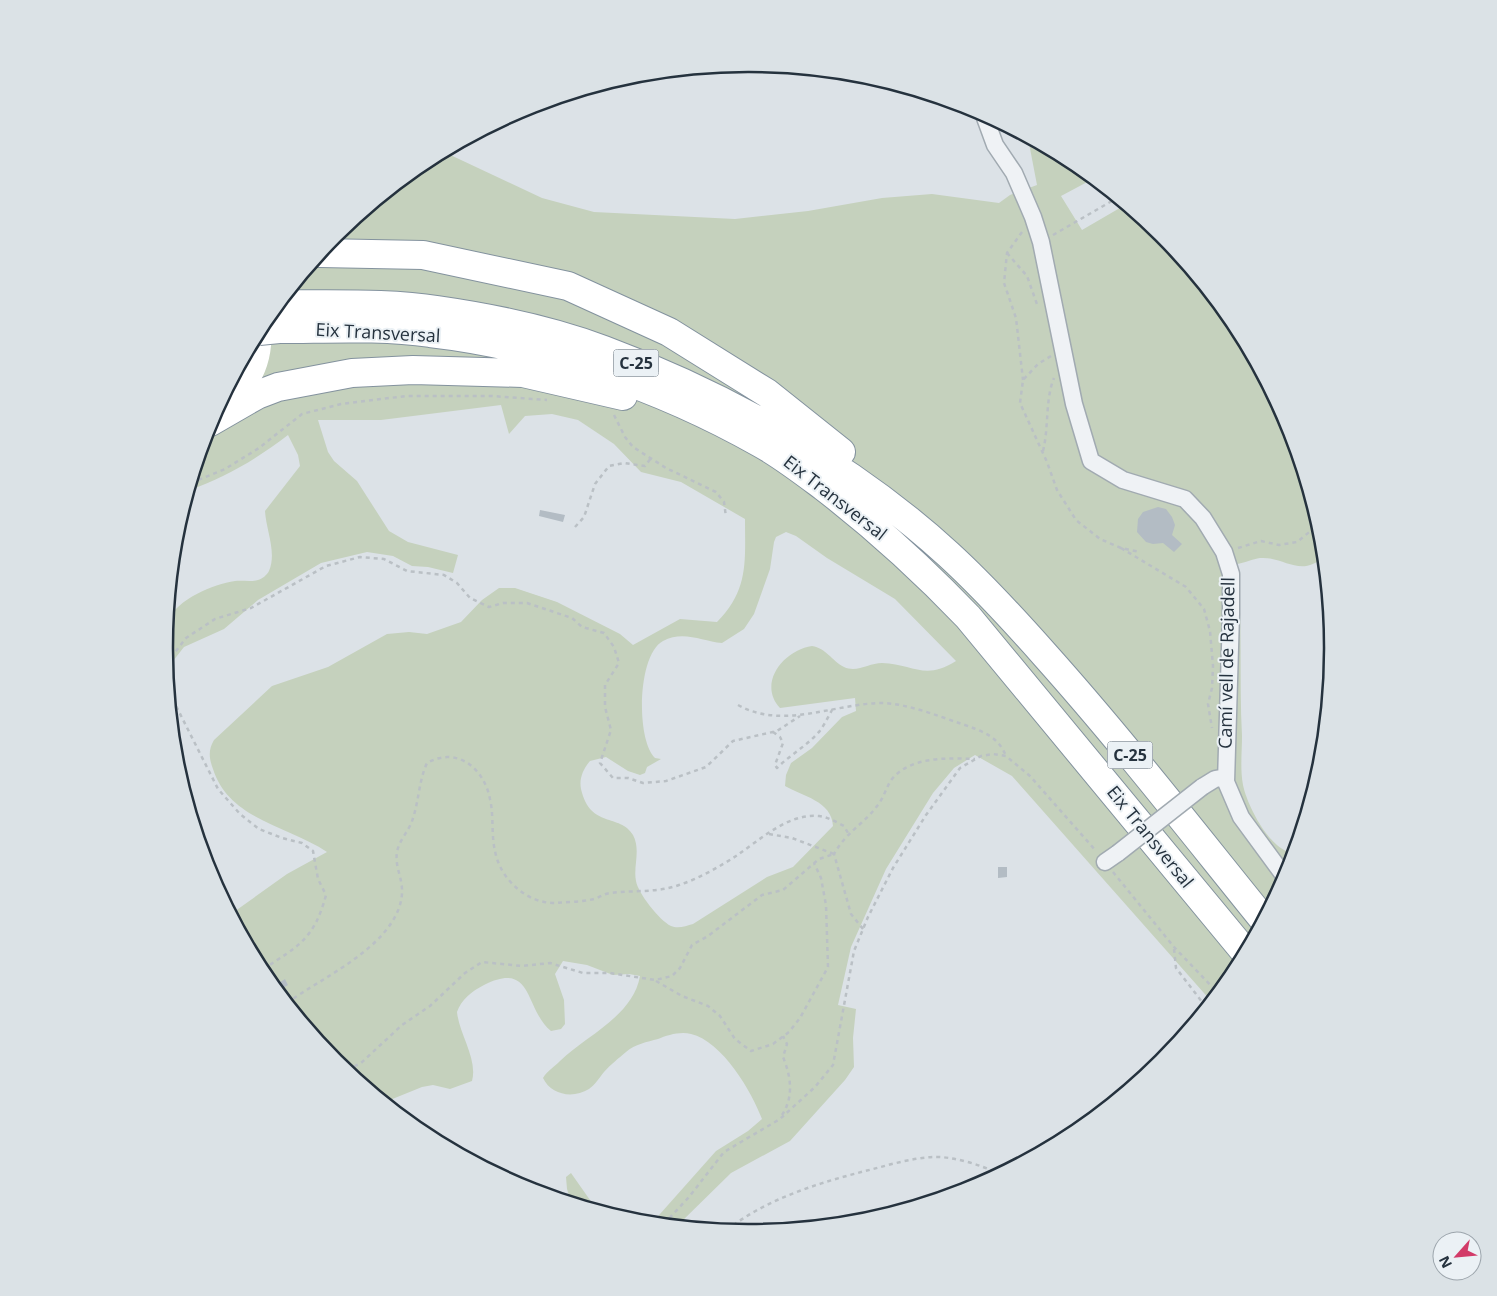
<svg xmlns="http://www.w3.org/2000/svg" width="1497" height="1296" font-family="'Open Sans',sans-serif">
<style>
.green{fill:#c5d1bd;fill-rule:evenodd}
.building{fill:#b3bcc4}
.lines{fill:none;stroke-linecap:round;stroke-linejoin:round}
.street-casing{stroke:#a1aab1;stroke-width:19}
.highway-casing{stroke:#83929e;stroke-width:30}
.path{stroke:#bac0c5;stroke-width:2.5;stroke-dasharray:4 4;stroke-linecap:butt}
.street{stroke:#eff2f5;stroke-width:16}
.secondary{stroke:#fff;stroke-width:22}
.highway{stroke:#fff;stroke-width:28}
.street-bridge-casing{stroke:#a1aab1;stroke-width:19;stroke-linecap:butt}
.highway-bridge-casing{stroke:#83929e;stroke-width:30;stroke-linecap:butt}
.street-bridge{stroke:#eff2f5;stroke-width:16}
.highway-bridge{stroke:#fff;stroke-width:28}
.labels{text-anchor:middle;stroke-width:4;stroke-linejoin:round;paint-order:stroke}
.shield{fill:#ebf1f5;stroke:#606b75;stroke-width:1}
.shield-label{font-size:16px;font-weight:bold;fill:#25323e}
.street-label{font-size:18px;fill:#25323e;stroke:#ebf1f5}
.rim{fill:none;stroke:#25323e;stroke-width:2.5}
</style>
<rect width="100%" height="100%" fill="#dce2e7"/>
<path class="green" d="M1028,138L1073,162L1100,184L1095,186L1091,180L1061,196L1082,230L1125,205L1162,235L1234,324L1288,425L1322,534L1324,556C1301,579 1284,556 1260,558C1253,559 1244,563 1237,564C1243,621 1239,678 1242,736C1242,752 1240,769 1243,785C1247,805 1268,846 1289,852L1295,849C1280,898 1243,962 1211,1001L1012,776L975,755L954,768L933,793L886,869L851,947L838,1005L856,1009L853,1038L854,1067L845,1080L790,1141L731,1173L678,1225L652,1223L716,1151L748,1131L762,1119C752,1092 722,1041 691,1034C681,1031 667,1035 658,1039C647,1042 635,1044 626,1052C619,1058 610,1065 604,1072C599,1078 595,1085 589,1089C573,1099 551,1095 543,1078C547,1071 554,1067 560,1061C587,1035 633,1016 640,976L629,974L613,975L587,965L563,961L555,974L564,1000L565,1024L561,1029L551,1031C524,1009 534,960 484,985C472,991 461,1000 457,1012C459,1034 478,1059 472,1081L450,1089L433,1085L422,1087L385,1102L335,1061L263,972L231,914L287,874L327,852C289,826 229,820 213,769C209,758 208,750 214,740L272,686L328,667L387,634L409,632L427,634L461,622L482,600L499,588H515L557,602L620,634L633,645L680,619L717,622C749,590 745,561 745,519L681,482L641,472L614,444L578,420L552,414L525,416L509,434L501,405L381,420H318L328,452L334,461L357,481L389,531L408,542L458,555L453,573L428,567L412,566L393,556L367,552L321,563L258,600L224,629L184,647L166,670C165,656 161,634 167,621C178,599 213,584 235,581C242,580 250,582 258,580C262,579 267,575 269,571C277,552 266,530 265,511L300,466L298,455L288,435C258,458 225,478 189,490L209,424L263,323L336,235L424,162L444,152L542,198L594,212L735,219L808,211L882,198L932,194L999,203L1010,195L1037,185ZM786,532L796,536L827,558L895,599L956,661C925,681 913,664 882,663C869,663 857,673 844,667C832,661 826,648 812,646C784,650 757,683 780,708L855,698L856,711L842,717L812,748L791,763L786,775L785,786C802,796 832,801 833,826L793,867L767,877L693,924C686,926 678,929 671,926C659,920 638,893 636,881C633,866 641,850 633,835C620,813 590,829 581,789C579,779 583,769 590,761L606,757L628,771L640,775L645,773L647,767L661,759L655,758C636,740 637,655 663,641C683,630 702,641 722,643L744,629L754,614L770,569L774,542L776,537Z
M571,1173L597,1210L571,1202L567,1189L566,1177Z"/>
<path class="building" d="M1158,507L1166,509L1172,517L1175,525L1172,535L1182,544L1174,552L1163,543L1153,544L1146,542L1137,532L1138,519L1143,512Z
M540,510L565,515L563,522L539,516Z
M998,867H1007V877L998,878Z
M285,979L288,985L278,991L274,986Z"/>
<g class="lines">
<defs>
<path id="street" d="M984,115L995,145L1014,173L1033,217L1041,242L1074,404L1091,461L1123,480L1185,499L1203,518L1224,552L1231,574V614L1226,782L1241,817L1285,877
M1202,787L1215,779L1226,777
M1105,862L1118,853"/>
<path id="highway" d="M320,253L423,255L568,286L669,332L767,393L841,452
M279,304C330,305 388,302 437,310C493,318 551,330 604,350C725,395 852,466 948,554C983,586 1014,620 1045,655C1121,740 1191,830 1263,919
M279,329C328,329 381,326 430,333C543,346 661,387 760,443C782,455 804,472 824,487C876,527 923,570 968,617L1245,952
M210,422L257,395L278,387L352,373L413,370L523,373L623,396"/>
</defs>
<use href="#street" class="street-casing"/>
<use href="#highway" class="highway-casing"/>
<path class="path" d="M1022,232L1007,253L1004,283L1016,318L1023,380
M1053,235L1117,198
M1007,253L1027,276L1038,307
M1051,356L1038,364L1023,380L1020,403L1047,462L1057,490L1076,520L1100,539L1121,548L1140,552
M614,415L625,437L633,447L666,468L716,492L724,502L726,517
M1043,451C1049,427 1045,400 1054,378
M191,483L225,469L259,448L302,414L341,404L406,396H492L547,400
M575,527L584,517L595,484L609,466L624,463L645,466L651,458
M1121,548L1186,587L1204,609L1210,631L1213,666L1212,688L1208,704L1212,728
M1238,548L1261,541L1279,545L1297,542L1313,529L1317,520
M166,664L186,638L215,619L251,608L326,566L360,557L384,559L407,571L444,575L457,583L470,598L489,607L503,603H527L572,618L582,627L604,633L614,647L619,663L605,685V707L611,730L600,763L613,778H628L643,783L666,781L706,767L733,741L777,731L800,716
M169,692L218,789L240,814L259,829L282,838L302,843L313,851L318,879L326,895C314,940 298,946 262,970
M738,705C783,730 832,704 881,703C906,703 938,716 962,724C982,731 998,736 1006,756
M773,732L780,737L783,743L775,765L777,768C790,755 805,747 817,734C824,727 828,716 834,707
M769,834L792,838L834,854
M1113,872L1174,947L1218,993
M863,929L851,914L834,854C847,831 864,824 877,806C884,798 886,787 892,779C911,756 948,758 975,759
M1174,949L1176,968L1206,1007
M656,981L682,996L708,1006L720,1016L735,1039L751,1051L773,1044L789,1032L800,1018L828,967L826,905L821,878L814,863
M287,1003C323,977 383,951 399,908C408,882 394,872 397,852C399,840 410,830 413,818C419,800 419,780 427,763C457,746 484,768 490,799C494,816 491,834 495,851C500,879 527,904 556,903C568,902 582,902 594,899C600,897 605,893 611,893C634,890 657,893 679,885C698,879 719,867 736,856C760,840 788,813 819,816C828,817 836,822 844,826L848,833
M347,1070L361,1063L402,1025L430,1006L465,973L482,962L522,966L550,963L583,973H610L655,980L672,976L680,968L692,945L708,936L762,895L783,890L819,859L834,854
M782,1115C794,1097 791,1076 783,1057L787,1044L783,1036
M664,1224L689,1197L724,1152L780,1119L815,1087L833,1065L854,951L868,917L893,868L926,815L960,768L981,756L993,754L1006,756L1030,776L1096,851
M727,1230C769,1197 822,1182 873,1169C892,1164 913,1158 933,1157C952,1156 982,1165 999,1174"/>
<use href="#street" class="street"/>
<path class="secondary" d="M223,410C247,389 263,362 260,329"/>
<use href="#highway" class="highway"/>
<defs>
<path id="street-bridge" d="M1118,853L1202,787"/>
<path id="highway-bridge" d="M259,331L279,329"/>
</defs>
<use href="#street-bridge" class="street-bridge-casing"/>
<use href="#highway-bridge" class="highway-bridge-casing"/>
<use href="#street-bridge" class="street-bridge"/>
<use href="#highway-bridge" class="highway-bridge"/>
</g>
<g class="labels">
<g class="shield">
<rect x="613.5" y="349.5" width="45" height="27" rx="4"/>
<rect x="1107.5" y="741.5" width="45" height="27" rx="4"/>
</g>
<g class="shield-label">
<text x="636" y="369">C-25</text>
<text x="1130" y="761">C-25</text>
</g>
<g class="street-label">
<text transform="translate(378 333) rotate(3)" y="6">Eix Transversal</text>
<text transform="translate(835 498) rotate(38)" y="6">Eix Transversal</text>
<text transform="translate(1227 663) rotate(-89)" y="6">Camí vell de Rajadell</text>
<text transform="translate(1150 837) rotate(51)" y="6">Eix Transversal</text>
</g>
</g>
<path d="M0 0H1497V1296H0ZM748 72H749A575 575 0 0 1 1324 647V649A575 575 0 0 1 749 1224H748A575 575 0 0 1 173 649V647A575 575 0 0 1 748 72Z" fill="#dbe2e6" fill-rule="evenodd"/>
<path class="rim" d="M748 72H749A575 575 0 0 1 1324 647V649A575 575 0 0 1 749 1224H748A575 575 0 0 1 173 649V647A575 575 0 0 1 748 72Z"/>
<g transform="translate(1457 1256) rotate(243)"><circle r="24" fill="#ebf1f5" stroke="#9ca5ac"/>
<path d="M0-4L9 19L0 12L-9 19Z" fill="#d23b68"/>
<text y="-8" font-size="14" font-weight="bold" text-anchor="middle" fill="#25323e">N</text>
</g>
</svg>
